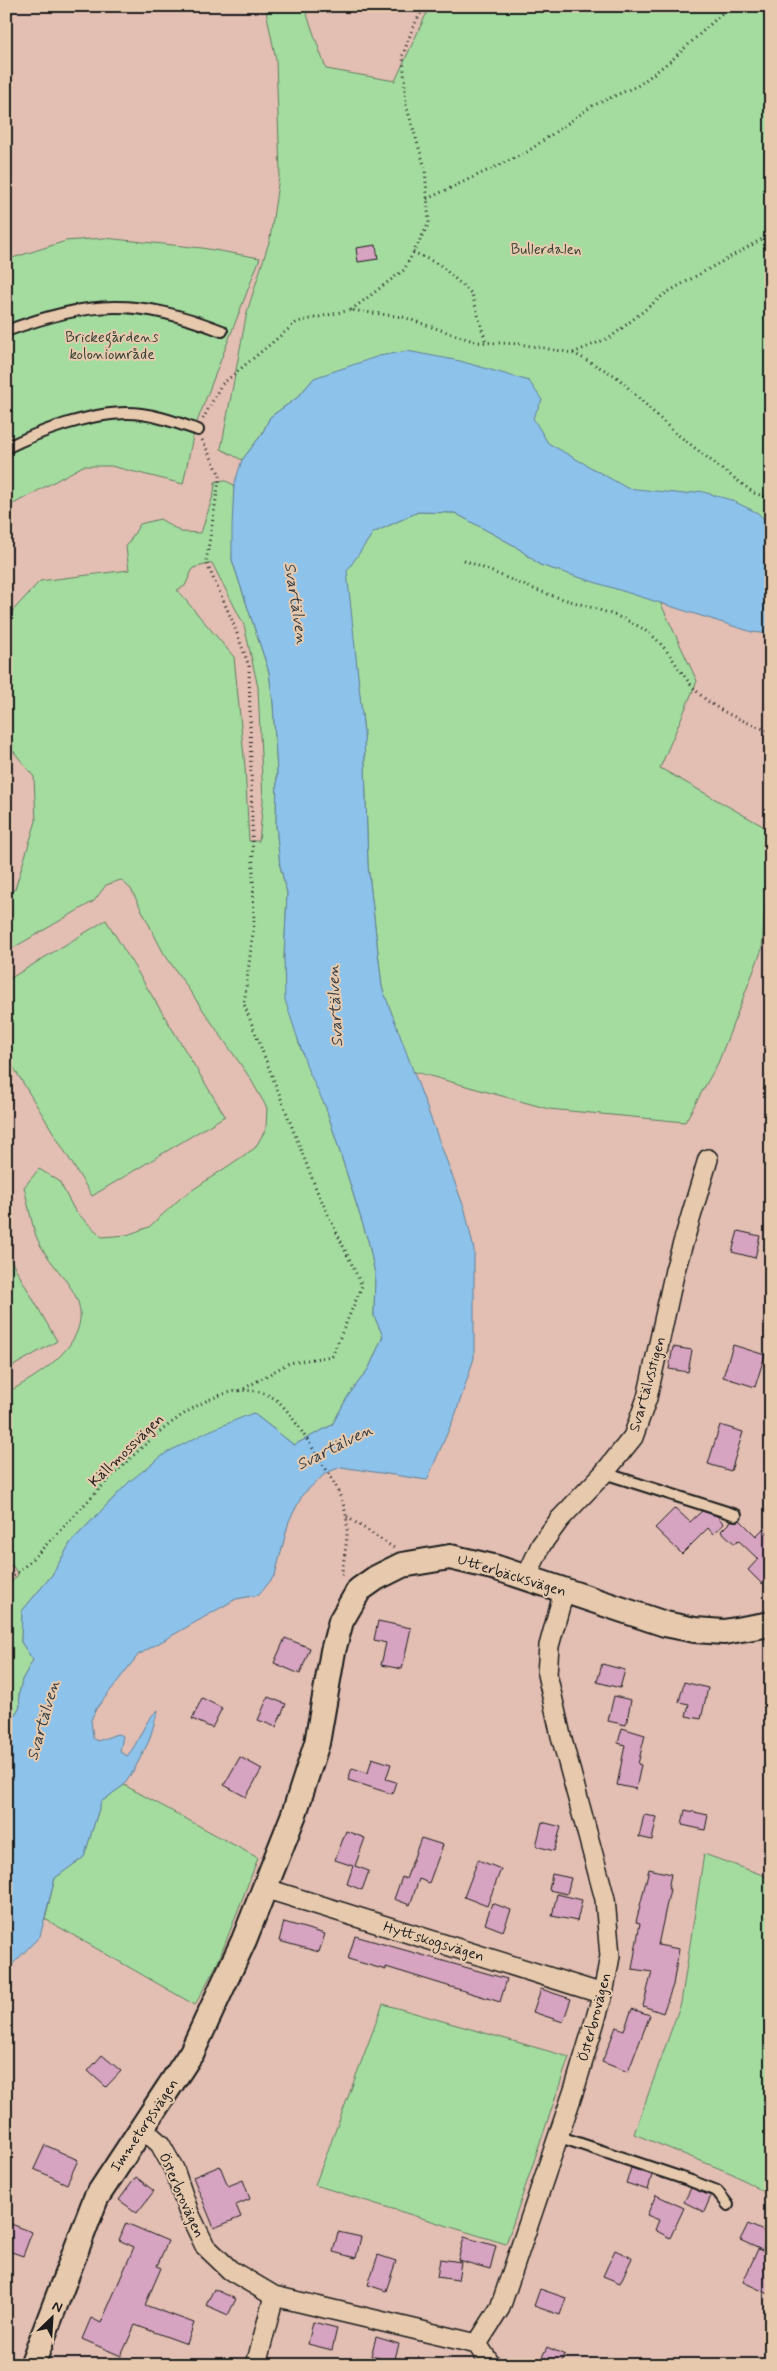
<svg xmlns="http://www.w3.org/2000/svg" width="777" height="2371" font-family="Mynerve,sans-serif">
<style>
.green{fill:#a4dca0;stroke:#607c5e;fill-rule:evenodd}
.water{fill:#8dc2ea;stroke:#608098}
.building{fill:#d6a3c0;stroke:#1c1c1c}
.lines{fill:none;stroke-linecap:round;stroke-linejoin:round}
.service-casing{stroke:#1c1c1c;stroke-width:14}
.minor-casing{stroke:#1c1c1c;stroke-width:22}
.tertiary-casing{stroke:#1c1c1c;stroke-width:28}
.path{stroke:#1c1c1c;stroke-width:3;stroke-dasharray:1 4;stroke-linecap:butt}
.service{stroke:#e7caae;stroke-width:10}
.minor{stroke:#e7caae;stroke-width:19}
.tertiary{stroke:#e7caae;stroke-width:24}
.labels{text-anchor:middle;stroke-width:4;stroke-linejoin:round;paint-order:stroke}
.park-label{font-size:15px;fill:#374236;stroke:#e7caae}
.street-label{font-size:15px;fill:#1c1c1c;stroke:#e7caae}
.water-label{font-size:16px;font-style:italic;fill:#333d45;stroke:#e7caae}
</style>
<rect width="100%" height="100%" fill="#e2beb3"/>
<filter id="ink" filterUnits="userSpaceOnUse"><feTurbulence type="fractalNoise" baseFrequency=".02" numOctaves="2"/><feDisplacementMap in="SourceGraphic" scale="10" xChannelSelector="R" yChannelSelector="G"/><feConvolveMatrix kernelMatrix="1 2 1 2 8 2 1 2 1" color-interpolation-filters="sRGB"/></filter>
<g filter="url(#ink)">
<path class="green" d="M265,6H304L326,69L395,81L430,6H771V589L314,378L298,397L270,417L262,434L242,460L221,449L247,312L270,239L280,170L276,60Z
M104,238L202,248L260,258L195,427L183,484L111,466H83L6,508V260L66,241Z
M224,480L234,485L232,560L269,672L273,703L277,772L276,825L280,866L287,893L284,958L299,1044L326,1108L369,1244L375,1274L374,1316L383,1336L369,1368L348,1396L332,1425L294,1445L253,1413L130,1481L71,1542L52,1575L22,1611L21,1642L33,1660L22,1680L19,1694L20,1707L8,1724L6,1745V1588L18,1575L13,1566L6,1565V1393C39,1376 96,1341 76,1297C66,1276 45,1259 36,1236C31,1221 28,1203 24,1187L39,1169L59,1181L75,1211L102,1237L127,1235L149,1227L182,1197L255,1148L266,1129L267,1108L250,1078L163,952L131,889L121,880L106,885L94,901L6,952V896L15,889L36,821L34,777L6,742V618L40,581L129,570L126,547L140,524L160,519L181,532L201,533L214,493L215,482ZM212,563L244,625L258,687L263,801L259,841H249L245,767L234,657L177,590L185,586L193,568Z
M418,512L455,513L515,546L540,565L660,602L697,681L660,768L770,830L762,949L718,1063L685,1122L549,1109L412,1071L382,987L368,865L364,733L346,571L373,533Z
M106,920L225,1116L92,1196L6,1055V981Z
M6,1252L57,1341L6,1370Z
M124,1785L258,1858L218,1962L195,2005L45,1919L55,1878L84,1857L101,1802Z
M704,1854L771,1878V2196L733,2174L634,2134L681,2003Z
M383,2004L569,2057L506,2244L315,2185Z"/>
<path class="water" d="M407,351L460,361L529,381L542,400L533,418L548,443L627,488L685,494L700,491L731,500L758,513L771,527V634L752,632L540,565L515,546L455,513L418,512L373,533L347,571L364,733L368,865L382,987L465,1210L474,1250V1358L456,1413L427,1480L341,1467L326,1473L303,1494L289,1521L275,1575L259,1595L236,1599L138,1655L96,1709L91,1720L93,1738L98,1741L117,1734L123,1736L120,1752L127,1756C140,1742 143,1721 158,1710L149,1741L134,1770L124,1785L101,1802L84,1857L55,1878L40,1936L6,1971V1745L8,1724L20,1707L19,1694L22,1680L33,1660L21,1642L22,1611L52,1575L71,1542L130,1481L166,1453L209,1431L253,1413L294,1445L332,1425L348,1396L369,1368L383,1336L374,1316L375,1274L369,1244L326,1108L308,1070L285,1000L284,958L287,893L280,866L276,825L277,772L273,703L269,672L232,560V526L234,485L242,460L262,434L270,417L298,397L314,378L379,356Z"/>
<path class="building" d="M376,245L378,259L358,262L356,248Z
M738,1231L760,1236L755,1258L732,1252Z
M733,1345L765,1355L755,1387L723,1377Z
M673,1347L692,1350L688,1372L669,1369Z
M720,1425L743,1432L731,1471L708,1464Z
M675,1508L690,1522L702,1511L717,1516L724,1524L713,1534L708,1528L682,1554L655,1528Z
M740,1520L756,1536L763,1529L771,1536V1575L762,1584L748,1570L758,1559L738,1540L735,1544L721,1531L731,1521Z
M378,1621L411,1628L402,1669L381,1665L386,1643L374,1640Z
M285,1638L310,1648L300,1674L274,1663Z
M602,1664L625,1670L620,1688L597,1682Z
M684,1682L708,1688L701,1719L686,1716L689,1704L679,1702Z
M614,1696L631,1700L626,1725L608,1721Z
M268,1697L286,1704L276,1727L258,1720Z
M202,1698L222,1708L212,1728L192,1719Z
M622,1728L645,1735L638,1764L641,1765L636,1789L617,1785L625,1745L618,1743Z
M240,1757L262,1769L246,1797L224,1785Z
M372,1758L391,1764L386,1779L396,1782L392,1794L348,1780L352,1768L368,1773Z
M685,1810L708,1815L705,1830L682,1825Z
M644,1815L657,1817L652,1840L639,1837Z
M542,1822L561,1827L554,1851L536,1846Z
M346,1831L365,1838L355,1866L369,1871L362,1890L347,1884L353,1866L335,1860Z
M421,1838L443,1845L429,1883L419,1879L410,1905L394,1899L402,1877L406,1879Z
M478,1860L501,1869L487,1906L464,1897Z
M649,1869L671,1874L668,1889H670L658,1945L679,1949L673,1985L663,2013L643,2006L652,1972L632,1969L640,1923L636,1922Z
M552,1874L571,1878L567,1894L549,1890Z
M557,1894L582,1900L577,1921L552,1916Z
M492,1903L511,1910L503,1931L485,1924Z
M284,1922L325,1934L319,1952L279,1941Z
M355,1936L507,1979L500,2002L386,1967V1970L348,1959Z
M541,1989L571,1999L563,2022L533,2012Z
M632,2009L650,2015L628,2072L602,2062L616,2027L624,2030Z
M102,2055L121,2071L106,2087L88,2071Z
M45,2145L78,2160L67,2184L34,2169Z
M220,2166L228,2186L243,2180L250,2199L236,2205L241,2217L214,2228L193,2177Z
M631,2168L652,2175L648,2190L626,2183Z
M136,2177L154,2191L137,2213L119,2200Z
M691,2188L711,2196L704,2212L684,2202Z
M656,2195L684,2208L670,2238L655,2230L659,2220L647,2215Z
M6,2222L32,2232L23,2256L6,2250Z
M126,2223L168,2241L157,2266L161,2268L145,2305L194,2323L187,2344L135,2325L121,2356L82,2339L91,2318L101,2323L134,2247L119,2240Z
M748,2224L770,2234L762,2250L740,2240Z
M338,2232L361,2237L356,2258L333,2252Z
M464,2237L496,2246L490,2269L458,2260Z
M758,2249L771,2255V2295L743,2282Z
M615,2250L632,2258L620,2283L603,2276Z
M378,2255L396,2261L386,2291L368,2285Z
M440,2259L461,2262L458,2280L437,2277Z
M214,2289L236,2299L228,2315L206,2305Z
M540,2289L566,2298L560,2315L534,2306Z
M313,2322L337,2328L332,2350L308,2344Z
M376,2337L399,2344L394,2362L371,2356Z
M547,2347L565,2355L560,2365H538Z"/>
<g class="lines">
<defs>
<path id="service" d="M6,331C91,300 138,298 222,331
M6,448C40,431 89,413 127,413C151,413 175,422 198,430
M604,1473L736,1515
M557,2136L691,2181L717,2191L728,2205"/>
<path id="minor" d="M526,1578L541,1545L560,1519L604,1473L633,1437L647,1398L675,1270L708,1159
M264,1888L603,1994
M142,2128L160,2144L174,2169L189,2213L205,2246L230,2270L274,2296L477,2344L491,2365
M477,2344L500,2308L576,2084L603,1994L610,1956L605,1899L561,1736L547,1674L549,1646L564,1591
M256,2365L274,2296"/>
<path id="tertiary" d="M32,2365L96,2198L192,2052L244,1940L294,1814L317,1743L333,1651L341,1621L359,1590L376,1578L402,1565L450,1557L497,1568L665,1624L695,1630L724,1632L771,1624"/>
</defs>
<use href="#service" class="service-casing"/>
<use href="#minor" class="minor-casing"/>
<use href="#tertiary" class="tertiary-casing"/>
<path class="path" d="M427,199L527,152L592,106L639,85L674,58L730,6
M413,252L440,265L472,294L486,343
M351,310L404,270L429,223L425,168L406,105L403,55L413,27L425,6
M573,353L611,337L666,293L771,234
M203,419L221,385L297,322L350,310L403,317L476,342L519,344L573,353L616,376L673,431L718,466L754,493L771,499
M202,440L220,475L206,562L232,620L249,666L254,924L244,1004L317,1191L362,1286L332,1356L289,1363L238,1392
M464,560C491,571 517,583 545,593C575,604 622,613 647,632C667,645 677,669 693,687C713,711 742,720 771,732
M347,1517L394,1548
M6,1582C65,1539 186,1363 266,1394C282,1400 293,1419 302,1432C317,1455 341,1488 346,1515C350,1535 343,1560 341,1579"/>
<use href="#service" class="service"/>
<use href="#minor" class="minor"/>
<use href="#tertiary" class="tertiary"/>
</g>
</g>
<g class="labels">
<g class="park-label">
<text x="546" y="254">Bullerdalen</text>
<text x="112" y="342">Brickegårdens<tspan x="112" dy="17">koloniområde</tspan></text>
</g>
<g class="street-label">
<text transform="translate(647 1384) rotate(-74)" y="5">Svartälvsstigen</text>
<text transform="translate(126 1450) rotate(-44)" y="5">Källmossvägen</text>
<text transform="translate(512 1575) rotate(17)" y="5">Utterbäcksvägen</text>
<text transform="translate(434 1941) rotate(17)" y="5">Hyttskogsvägen</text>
<text transform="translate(594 2017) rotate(-75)" y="5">Österbrovägen</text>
<text transform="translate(144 2125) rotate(-56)" y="5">Immetorpsvägen</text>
<text transform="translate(182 2195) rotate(66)" y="5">Österbrovägen</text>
</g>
<g class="water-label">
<text transform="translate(297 603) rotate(81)" y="6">Svartälven</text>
<text transform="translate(334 1006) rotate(-93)" y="6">Svartälven</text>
<text transform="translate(334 1446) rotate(-27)" y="6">Svartälven</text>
<text transform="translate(42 1720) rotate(-74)" y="6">Svartälven</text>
</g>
</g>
<rect width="777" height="2371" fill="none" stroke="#e7caae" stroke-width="25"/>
<rect x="12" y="12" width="752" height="2346" fill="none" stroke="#1c1c1c" stroke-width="2" filter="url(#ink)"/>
<g transform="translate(52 2318) rotate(25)" stroke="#e7caae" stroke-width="4" paint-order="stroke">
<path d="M0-4L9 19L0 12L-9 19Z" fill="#1c1c1c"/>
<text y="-8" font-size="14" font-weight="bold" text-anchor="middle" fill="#1c1c1c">N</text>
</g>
</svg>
